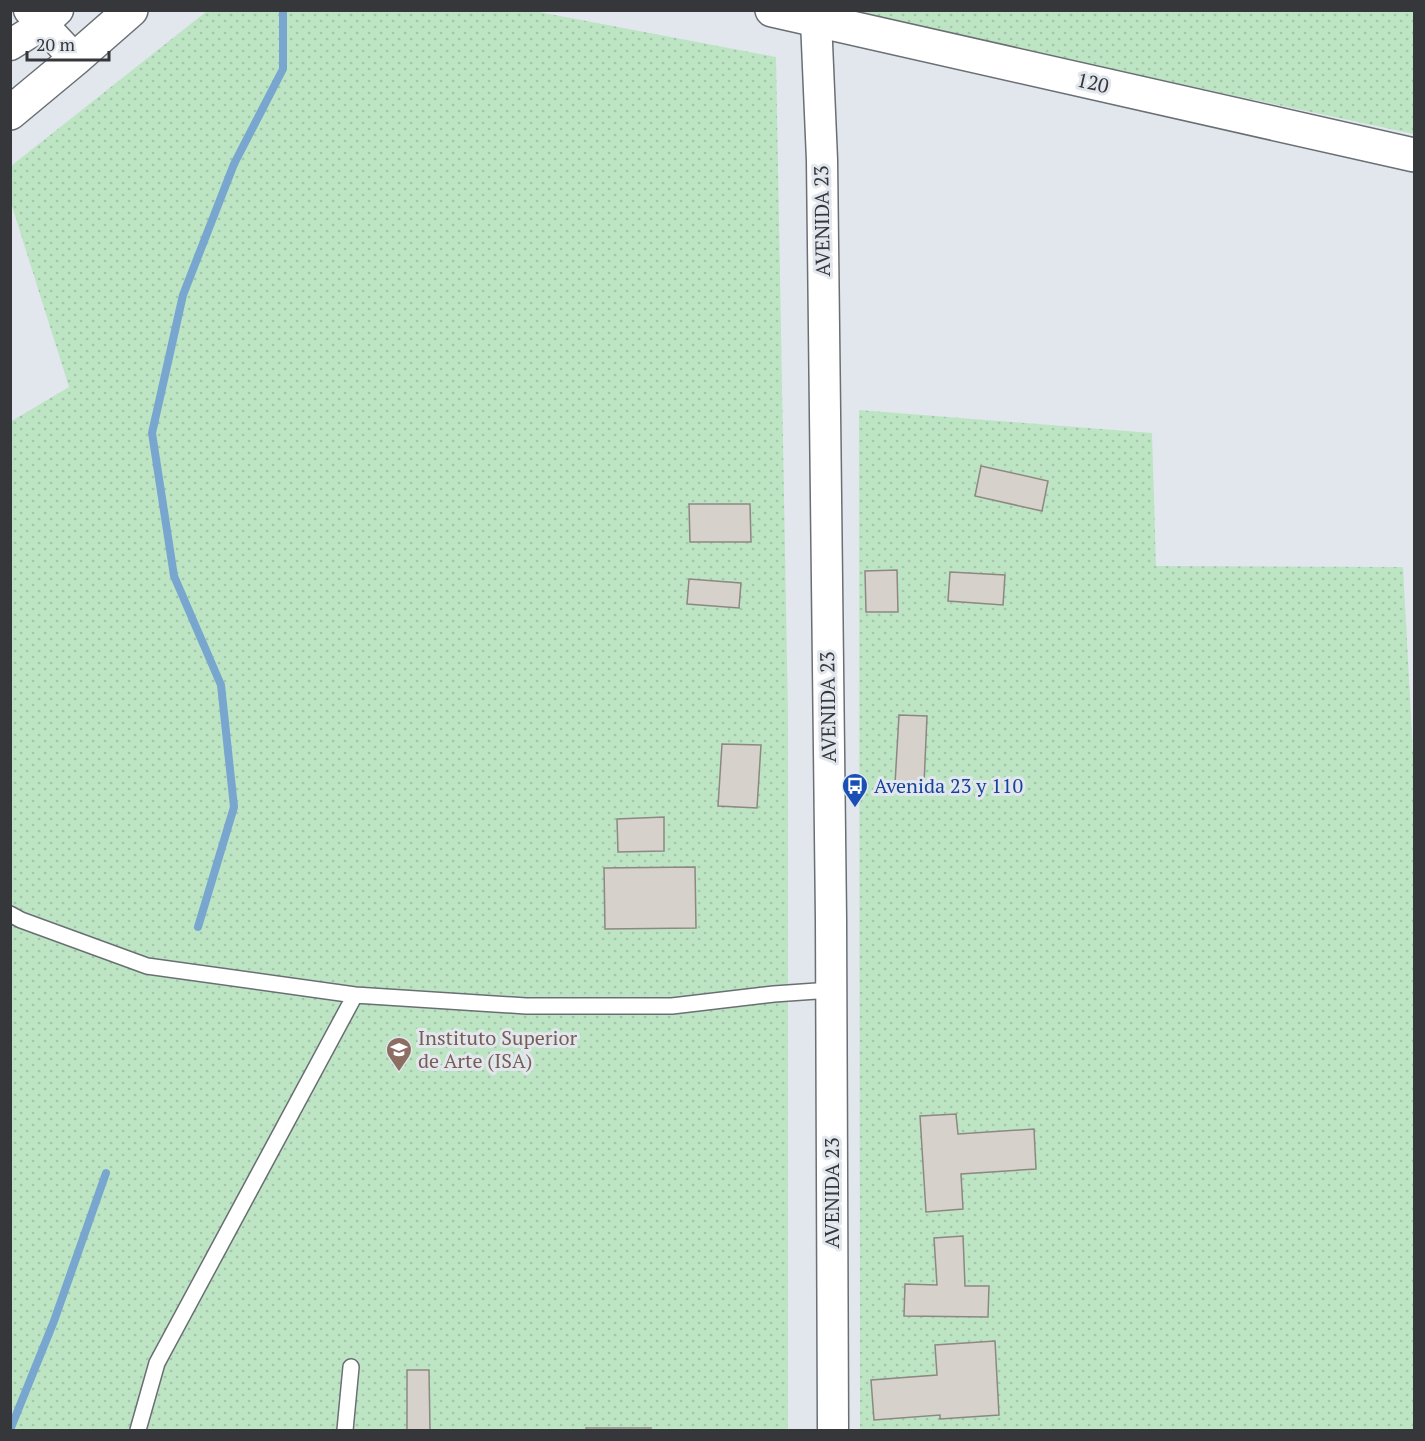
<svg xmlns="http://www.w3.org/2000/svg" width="1425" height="1441" font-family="'PT Serif',serif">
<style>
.grass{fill:url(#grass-dots)}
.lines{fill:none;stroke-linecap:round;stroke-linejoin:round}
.stream{stroke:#79a6cf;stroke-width:8}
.building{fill:#d6d1ca;stroke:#8d8882;stroke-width:1.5}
.lane-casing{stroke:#6a6f74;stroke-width:18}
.street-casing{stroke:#6a6f74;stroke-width:33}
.secondary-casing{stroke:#6a6f74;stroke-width:36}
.lane{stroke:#fff;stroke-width:15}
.street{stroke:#fff;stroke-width:30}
.secondary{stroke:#fff;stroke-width:33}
.labels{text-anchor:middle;stroke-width:6;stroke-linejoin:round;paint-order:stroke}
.street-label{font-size:20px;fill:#35373a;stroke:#e2e7ee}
.transit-label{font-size:20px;fill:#164399;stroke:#e2e7ee;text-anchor:start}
.education-label{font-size:20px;fill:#785e54;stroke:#e2e7ee;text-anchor:start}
</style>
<defs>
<pattern id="grass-dots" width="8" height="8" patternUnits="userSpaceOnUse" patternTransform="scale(1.5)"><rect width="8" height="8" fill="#bde5c4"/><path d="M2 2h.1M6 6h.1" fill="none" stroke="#a3c5a9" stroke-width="1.8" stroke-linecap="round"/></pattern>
</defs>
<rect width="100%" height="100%" fill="#e2e7ee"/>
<path class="grass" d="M207,11H534L776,57L788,715V1430H11L10,422L69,387L11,203V166Z
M838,11H1414V134Z
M859,410L1152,433L1156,566L1403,567L1414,771V1430H860Z"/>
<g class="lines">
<path class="stream" d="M198,927L234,807L221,685L174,576L152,433L183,295L234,164L283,69V10
M10,1430L54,1321L106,1173"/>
</g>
<path class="building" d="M981,466L1048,481L1042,511L975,496Z
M689,504H750L751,542H690Z
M897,570L898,612H866L865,571Z
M950,572L1005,575L1003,605L948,601Z
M689,579L741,583L739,608L687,604Z
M899,715L927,716L924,785L895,784Z
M722,744L761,745L757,808L718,806Z
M664,817V851L618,852L617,819Z
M695,867L696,928L605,929L604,868Z
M956,1114L958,1134L1034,1129L1036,1169L961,1174L963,1209L926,1212L920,1116Z
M963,1236L965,1286H989L988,1317L904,1316L905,1284L937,1285L934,1238Z
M995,1341L999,1415L940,1419V1415L874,1420L871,1380L937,1375L935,1345Z
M407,1370H429L430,1430H407Z
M586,1428H651V1430H586Z"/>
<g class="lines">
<defs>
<path id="lane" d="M10,914L21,920L147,966L355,995L526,1006H672L774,994L831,990
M138,1430L157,1363L355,995
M345,1430L351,1367"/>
<path id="street" d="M29,10L75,59
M816,20L822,160L831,919L833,1430
M10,45L42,25L58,10"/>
<path id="secondary" d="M772,10L1414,155
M10,113L75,59L131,10"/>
</defs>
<use href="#lane" class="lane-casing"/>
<use href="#street" class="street-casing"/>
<use href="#secondary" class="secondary-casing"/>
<use href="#lane" class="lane"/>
<use href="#street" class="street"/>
<use href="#secondary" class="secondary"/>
</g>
<defs>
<symbol id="bus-pin" viewBox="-11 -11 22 30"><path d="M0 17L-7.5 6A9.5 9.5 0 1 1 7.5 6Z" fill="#1a4fb4" stroke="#e2e7ee"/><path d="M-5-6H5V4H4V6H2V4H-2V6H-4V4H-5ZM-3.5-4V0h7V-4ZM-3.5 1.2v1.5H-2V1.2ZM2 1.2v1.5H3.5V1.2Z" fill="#fff"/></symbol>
<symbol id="university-pin" viewBox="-11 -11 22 30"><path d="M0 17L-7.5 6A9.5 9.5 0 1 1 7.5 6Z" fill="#8d6e63" stroke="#e2e7ee"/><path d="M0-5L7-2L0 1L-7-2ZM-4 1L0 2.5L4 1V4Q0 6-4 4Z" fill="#fff"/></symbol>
</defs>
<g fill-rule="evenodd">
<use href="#bus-pin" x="840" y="771" width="30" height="40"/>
<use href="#university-pin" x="384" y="1035" width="30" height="40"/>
</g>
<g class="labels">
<g class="street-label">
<text transform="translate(1093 83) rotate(13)" y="7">120</text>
<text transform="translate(822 221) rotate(-91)" y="7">AVENIDA 23</text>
<text transform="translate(828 707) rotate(-91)" y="7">AVENIDA 23</text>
<text transform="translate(832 1193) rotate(-90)" y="7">AVENIDA 23</text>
</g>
<g class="transit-label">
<text x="874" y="793">Avenida 23 y 110</text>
</g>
<g class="education-label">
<text x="418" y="1045">Instituto Superior<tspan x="418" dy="23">de Arte (ISA)</tspan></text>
</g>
</g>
<rect width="1425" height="1441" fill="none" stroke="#35373a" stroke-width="24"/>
<path d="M27 51v9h82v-9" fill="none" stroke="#35373a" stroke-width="3"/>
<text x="36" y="51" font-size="18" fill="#35373a" stroke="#e2e7ee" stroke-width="4.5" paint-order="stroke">20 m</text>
</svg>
